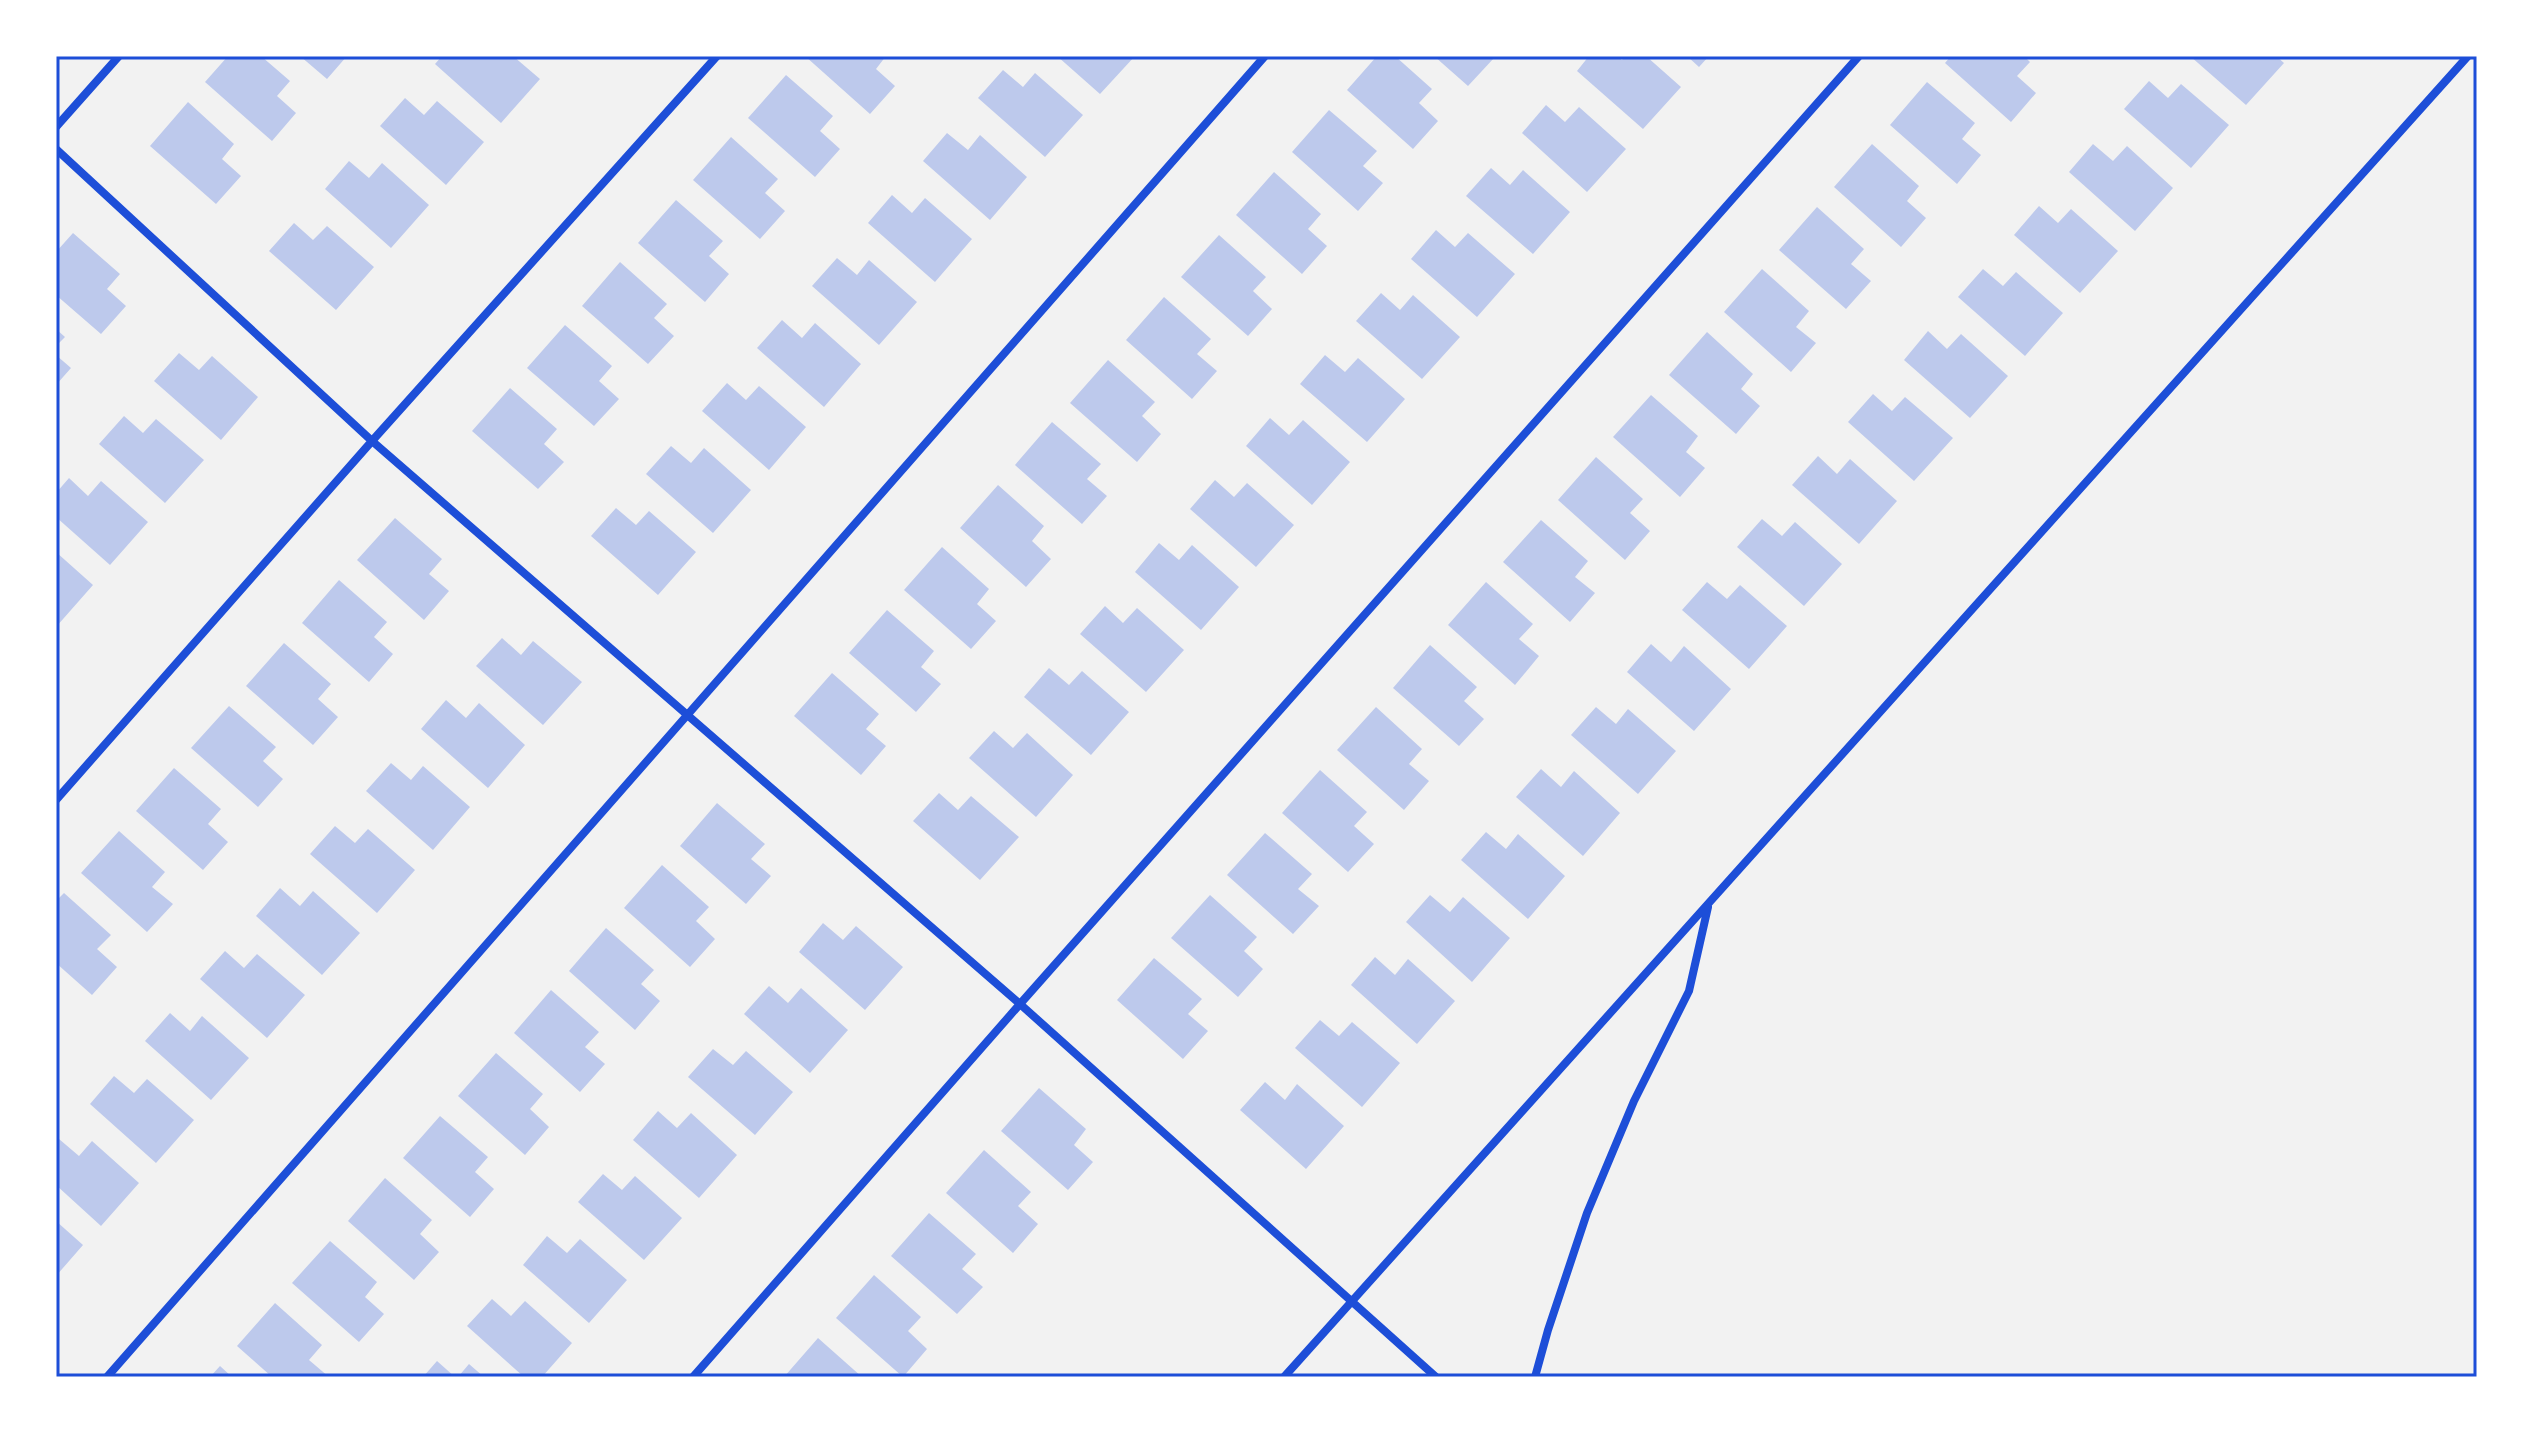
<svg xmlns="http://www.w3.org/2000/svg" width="2533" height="1433" font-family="'Roboto Serif',serif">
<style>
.building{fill:#bdc9ec}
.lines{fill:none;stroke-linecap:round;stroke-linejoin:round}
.minor{stroke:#1d4ed8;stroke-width:8}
.neatline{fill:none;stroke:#1d4ed8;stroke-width:3}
</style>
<rect width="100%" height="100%" fill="#f2f2f2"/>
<path class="building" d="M228,56H261L290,81L277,96L296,113L272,141L205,82Z
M300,56H347L327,79Z
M442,56H513L540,79L501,123L435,64Z
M805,56H886L876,69L895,86L870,114Z
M1057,56H1135L1100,94Z
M1377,56H1395L1432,89L1419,103L1438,121L1413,149L1347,90Z
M1434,56H1491L1494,58L1468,86Z
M1589,56H1617L1622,60L1625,56H1646L1681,87L1643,129L1577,71Z
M1687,56H1709L1699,67Z
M1951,56H2024L2030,62L2017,76L2036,93L2011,122L1945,63Z
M2190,56H2276L2284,63L2246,105Z
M1003,70L1023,87L1035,73L1083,115L1045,157L978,98Z
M786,75L833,116L820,131L840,149L815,177L748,118Z
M2149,81L2168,98L2181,84L2229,125L2191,168L2124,109Z
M1927,82L1975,123L1962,139L1981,155L1957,184L1890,125Z
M405,98L424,115L437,101L484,142L446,185L380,126Z
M188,102L234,144L222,159L241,176L216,204L150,146Z
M1546,105L1565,122L1579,107L1626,149L1587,192L1522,133Z
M1329,110L1377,151L1363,166L1383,183L1358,211L1292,152Z
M947,133L968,150L980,135L1027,177L990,220L923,161Z
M731,137L778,179L765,193L785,211L760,239L693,180Z
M1872,144L1919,186L1907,201L1926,218L1901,247L1834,187Z
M2093,144L2113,161L2127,146L2173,188L2135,231L2069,172Z
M349,161L369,178L382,163L429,205L391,248L325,189Z
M1491,168L1510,185L1523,170L1570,212L1533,254L1466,196Z
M1274,172L1321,214L1308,229L1327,246L1302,274L1236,215Z
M892,195L912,213L925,198L972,239L935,282L868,223Z
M676,200L723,241L709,256L729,274L705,302L638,243Z
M2039,206L2058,223L2071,209L2118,251L2080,293L2014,235Z
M1817,207L1864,249L1851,264L1871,281L1846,309L1779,250Z
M294,223L313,240L327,226L374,267L336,310L269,251Z
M1436,230L1455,247L1468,233L1515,274L1477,317L1411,259Z
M73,233L120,274L107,289L126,306L101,334L56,295V252Z
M1219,235L1266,277L1253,291L1272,309L1248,336L1181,277Z
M837,258L857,275L869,260L917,302L879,345L812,286Z
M620,262L667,304L654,318L674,336L648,364L582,306Z
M1762,269L1809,311L1796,327L1816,343L1791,372L1724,312Z
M1983,269L2003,286L2016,272L2063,313L2025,356L1958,297Z
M1381,293L1400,310L1413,295L1460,337L1422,379L1356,321Z
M1164,297L1211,339L1197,354L1217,371L1192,399L1126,340Z
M782,320L802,338L815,323L861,364L824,407L757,348Z
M565,325L612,366L599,381L619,399L594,426L527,368Z
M56,329L65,337L56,346Z
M1928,331L1947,349L1961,334L2008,376L1970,418L1904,360Z
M1707,332L1753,374L1741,389L1760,406L1736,434L1669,375Z
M179,353L199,370L212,356L258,397L221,440L154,381Z
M56,355L71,368L56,385Z
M1325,355L1345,372L1358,358L1405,399L1367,442L1300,384Z
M1108,360L1155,402L1142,416L1161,434L1137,462L1070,403Z
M727,383L746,400L759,386L806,427L769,470L702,411Z
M510,388L557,429L544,444L564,462L538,489L472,431Z
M1873,394L1892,411L1905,397L1953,438L1914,481L1848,422Z
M1651,395L1698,436L1686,452L1705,468L1680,497L1613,437Z
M124,416L143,433L156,419L204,460L165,503L99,444Z
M1270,418L1289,435L1303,420L1350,462L1312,505L1246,446Z
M1052,422L1101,464L1087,479L1107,496L1082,524L1015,465Z
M671,446L691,463L704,448L751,490L713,533L646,474Z
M1818,456L1837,474L1850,459L1897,501L1859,544L1792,485Z
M1596,457L1643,499L1630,513L1650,531L1625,560L1558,500Z
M69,478L88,496L101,481L148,522L110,565L56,517V493Z
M1215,480L1234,497L1247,483L1294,525L1256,567L1190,509Z
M998,485L1044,526L1032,541L1051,559L1026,587L960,528Z
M616,508L636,525L649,511L696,552L658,595L591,536Z
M395,518L442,559L429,574L449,591L424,620L357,560Z
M1762,519L1782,536L1795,522L1842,564L1804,606L1737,547Z
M1541,520L1588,561L1575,577L1595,593L1570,622L1503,562Z
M1159,543L1179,560L1192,545L1239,587L1201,630L1135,572Z
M942,547L989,589L977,604L996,621L971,649L904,590Z
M56,552L93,585L56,627Z
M339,580L387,622L374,637L393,654L369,682L302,623Z
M1486,582L1533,624L1519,639L1539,656L1515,685L1448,625Z
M1707,582L1727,599L1740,585L1787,626L1749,669L1682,610Z
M1105,606L1123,623L1137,608L1184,650L1146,692L1080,634Z
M887,610L934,651L921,667L941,684L916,712L849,653Z
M502,638L521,655L533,641L582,682L543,725L476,666Z
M284,643L331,684L318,699L338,717L313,745L246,686Z
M1651,644L1671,662L1684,646L1731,689L1694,731L1627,672Z
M1430,645L1477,687L1464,701L1484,719L1459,746L1393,688Z
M1049,668L1069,685L1082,671L1129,712L1091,755L1024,697Z
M832,673L879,714L866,729L886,746L861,775L794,716Z
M446,700L466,718L479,703L525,745L488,788L421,729Z
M229,706L276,747L263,761L283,779L258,807L191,748Z
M1376,707L1422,749L1409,764L1429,781L1404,810L1337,750Z
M1596,707L1616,724L1628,709L1676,751L1638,794L1571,735Z
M994,731L1013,748L1027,733L1073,775L1036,817L969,758Z
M391,763L411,780L423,766L470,807L433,850L366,791Z
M174,768L221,809L208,824L228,842L203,870L136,811Z
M1541,769L1561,787L1574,771L1620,813L1583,856L1516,797Z
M1320,770L1367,812L1354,826L1374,844L1348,872L1282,813Z
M939,793L958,810L971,796L1019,837L980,880L913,821Z
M717,803L765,844L751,859L771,876L746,904L680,846Z
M335,826L355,843L368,829L415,870L377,913L310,854Z
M119,831L165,872L152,887L173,904L147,932L81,873Z
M1486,832L1506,849L1518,834L1565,876L1528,919L1461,860Z
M1265,833L1312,874L1298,889L1319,906L1293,934L1227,875Z
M662,865L709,907L696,921L715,939L690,967L624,908Z
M280,888L300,906L313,891L360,933L322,975L256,916Z
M64,893L111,935L97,949L117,967L92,995L56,963V901Z
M1210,895L1257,937L1244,951L1263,969L1238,997L1171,938Z
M1430,895L1450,912L1463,897L1510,938L1472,982L1406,922Z
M823,923L843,940L856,926L903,967L865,1010L799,952Z
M606,928L654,970L641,984L660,1001L635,1030L569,971Z
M225,951L244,968L257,954L305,995L267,1038L200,979Z
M1375,957L1395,975L1408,959L1455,1001L1417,1044L1351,985Z
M1154,958L1202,999L1188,1014L1208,1031L1183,1059L1117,1000Z
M769,986L788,1003L801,988L848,1030L810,1073L744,1014Z
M551,990L599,1032L585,1047L605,1064L580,1092L514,1033Z
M170,1013L190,1031L202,1016L249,1058L211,1100L145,1041Z
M1320,1020L1339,1036L1352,1022L1400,1063L1362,1107L1295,1048Z
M713,1049L733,1065L746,1051L793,1092L755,1135L688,1077Z
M496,1053L543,1094L530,1109L549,1127L525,1155L458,1096Z
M114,1076L134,1093L147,1079L194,1120L156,1163L90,1104Z
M1265,1082L1285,1100L1297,1084L1344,1126L1306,1169L1240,1110Z
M1039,1088L1086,1129L1074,1145L1093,1162L1068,1190L1001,1131Z
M658,1111L677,1128L691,1113L737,1155L699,1198L633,1140Z
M440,1116L488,1157L475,1172L494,1189L470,1217L403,1158Z
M59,1139L79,1156L92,1141L139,1183L101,1226L56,1185V1142Z
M984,1150L1031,1192L1018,1206L1038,1224L1013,1253L946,1193Z
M603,1174L622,1190L635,1176L682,1218L644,1260L578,1202Z
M385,1178L432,1220L420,1234L439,1252L414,1280L348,1221Z
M929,1213L976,1254L962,1269L983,1287L957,1314L891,1256Z
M56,1221L83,1245L56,1276Z
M547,1236L567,1253L580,1239L627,1280L589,1323L523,1265Z
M330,1241L377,1282L365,1297L384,1314L359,1342L292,1283Z
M874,1275L921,1317L908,1331L927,1349L903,1377L836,1318Z
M492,1299L511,1316L525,1301L572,1343L542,1377H524L467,1326Z
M275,1303L322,1345L309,1360L329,1377H272L237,1346Z
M818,1338L862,1377H784Z
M437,1361L455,1377H423Z
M469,1364L484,1377H458Z
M220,1366L232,1377H210Z"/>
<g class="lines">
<path class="minor" d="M56,127L119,56
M56,149L372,441L1020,1004L1436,1377
M56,800L372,441L717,56
M107,1377L1265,56
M693,1377L1020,1004L1859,56
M1284,1377L2468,56
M1535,1377L1548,1330L1587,1213L1634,1101L1689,991L1708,907"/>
</g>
<rect width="2533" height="1433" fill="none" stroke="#ffffff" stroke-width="116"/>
<rect x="58" y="58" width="2417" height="1317" class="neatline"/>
</svg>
